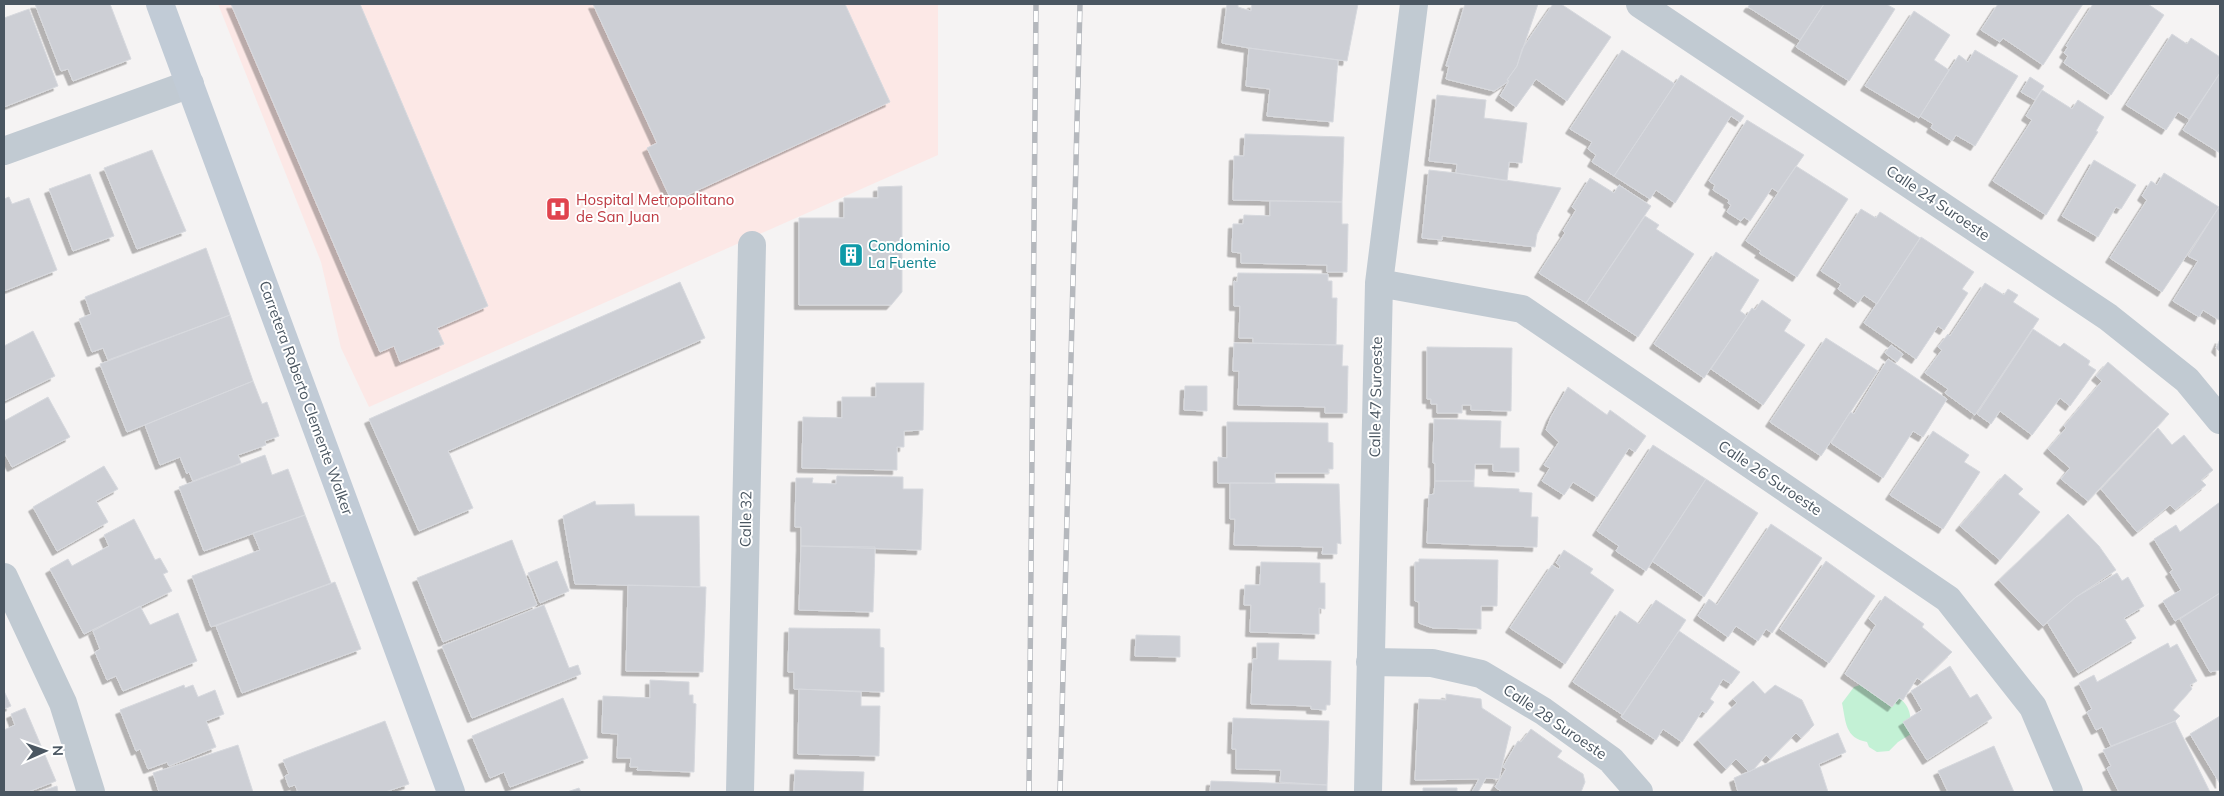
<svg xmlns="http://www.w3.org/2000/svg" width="2224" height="796" font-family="Mulish,sans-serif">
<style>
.medical{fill:#fce8e6}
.green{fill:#c3f1d5}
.building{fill:#cdcfd5;stroke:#d7d9de;filter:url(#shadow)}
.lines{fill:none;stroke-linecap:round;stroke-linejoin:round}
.street{stroke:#c1cad2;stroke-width:28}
.secondary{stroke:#c1cbd6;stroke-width:28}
.rail-casing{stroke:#b5b8bd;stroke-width:5.5}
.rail{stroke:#fff;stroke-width:4;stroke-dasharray:11;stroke-linecap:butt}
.labels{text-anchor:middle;stroke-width:4;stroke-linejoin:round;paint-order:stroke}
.health-label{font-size:15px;fill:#be3a42;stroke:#fff;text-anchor:start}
.street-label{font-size:15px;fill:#4a5661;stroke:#fff}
.culture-label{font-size:15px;fill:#0d838f;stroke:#fff;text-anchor:start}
</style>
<defs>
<filter id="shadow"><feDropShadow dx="-4.5" dy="4.5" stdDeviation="0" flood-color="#0004"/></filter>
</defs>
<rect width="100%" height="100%" fill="#f5f3f3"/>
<path class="medical" d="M218,4H938V155L369,407L341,348L321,262Z"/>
<path class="green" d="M1860,685L1892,707L1899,698C1912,707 1911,720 1911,734L1898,742L1889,751L1877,752L1869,747L1867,742C1845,738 1846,722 1842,703L1854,687Z"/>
<path class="building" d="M35,4H110L131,59L73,81L68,69L61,71Z
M231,4H360L488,306L437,328L444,344L400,362L394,346L380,352Z
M593,4H845L890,102L672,202L647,148L657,143Z
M1227,4H1238V7L1251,11L1252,4H1358L1347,61L1249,48L1222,43Z
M1465,4H1538L1517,66L1507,80L1509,81L1494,91L1446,79L1449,66H1446Z
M1553,4H1561L1611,37L1567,101L1536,79L1516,107L1500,96L1509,81L1507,80L1517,66L1522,49Z
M1750,4H1824L1800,40L1748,7Z
M1824,4H1886L1895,9L1849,81L1796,47Z
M1998,4H2083L2043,65L2003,38L2000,42L1981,30Z
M2093,4H2148L2164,15L2111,95L2064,63L2068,56L2064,53L2068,47L2066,46Z
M29,9L58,86L4,107V18Z
M1914,11L1950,35L1934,60L1949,70L1919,118L1865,86Z
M2172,34L2187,44L2191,38L2220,57V73L2189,119L2178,112L2166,130L2126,105Z
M1249,48L1338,60L1333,122L1267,116L1270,89L1246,86Z
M1622,50L1675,84L1614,176L1592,162L1596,155L1588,149L1592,142L1570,129Z
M1975,50L2018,76L1975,146L1956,135L1952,141L1931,128L1933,124L1920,116L1959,55L1968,62Z
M2220,73V153L2183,130Z
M1681,75L1744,116L1740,122L1731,116L1675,203L1656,190L1650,199L1614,176Z
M2030,77L2044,86L2035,100L2021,92Z
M2042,90L2072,109L2078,100L2104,117L2096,131L2098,132L2046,215L1993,181L2032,120L2026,116Z
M1437,95L1486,100L1484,118L1527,123L1522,163L1509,162L1507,181L1456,173L1457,164L1429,161Z
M1747,120L1804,155L1778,192L1772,188L1750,221L1744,217L1741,221L1727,212L1731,205L1728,203L1729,200L1713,190L1715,185L1709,181Z
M1245,134L1344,137L1342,202L1233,200L1234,156H1244Z
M152,150L186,231L137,249L104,168Z
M2094,160L2136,185L2121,209L2116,207L2098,237L2062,216Z
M1796,166L1848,199L1797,277L1759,253L1761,251L1746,241Z
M1429,170L1456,173L1561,188L1537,234L1535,247L1442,236V240L1422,238Z
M2164,173L2219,207L2162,292L2110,258L2147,200L2142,196L2151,181L2157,185Z
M90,174L114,236L73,251L49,189Z
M1590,178L1614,193L1619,185L1651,206L1586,303L1539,273L1565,233L1563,231L1576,210L1572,207Z
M902,186V292L891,305H799V218H844V198H878V187Z
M9,197L12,204L29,198L57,270L4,291V199Z
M1270,201L1342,202V224H1348L1347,272H1327V265L1241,263V253L1232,252L1233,224H1243L1244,215L1270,216Z
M2219,207L2220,208V317L2219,320L2203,310L2199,317L2173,301L2198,261L2188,256Z
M1861,209L1876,218L1880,212L1920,238L1877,304L1864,295L1858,303L1838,289L1841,284L1821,271Z
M1645,216L1659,225L1656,229L1694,254L1638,337L1586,303Z
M1921,237L1974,272L1962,289L1968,293L1944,330L1938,326L1916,359L1864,323Z
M206,248L230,315L108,360L103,348L92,352L79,319L91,314L85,297Z
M1716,252L1759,280L1740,311L1747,316L1704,378L1654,344Z
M1238,273L1328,274V281H1332V298H1337L1336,345L1253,343V338H1239L1240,306H1234V281L1237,282Z
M680,282L705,338L448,451L473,508L419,531L369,419Z
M1985,283L2004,295L2008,289L2018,295L2013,302L2039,319L1975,415L1945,393L1948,389L1925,373L1942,350L1938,347L1948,334L1950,336Z
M1762,300L1791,320L1784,331L1805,345L1763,405L1711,369L1752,308L1755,310Z
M230,315L253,381L127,432L100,364Z
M2033,329L2060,347L2064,343L2090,361L2088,365L2096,370L2070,406L2060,398L2032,435L2000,411L1991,424L1977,414Z
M33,331L55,376L4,401V346Z
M1826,338L1878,371L1821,456L1770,422Z
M2220,339V352L2216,348Z
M1234,343L1343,345L1342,366H1348L1347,413H1325V407L1238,405L1239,371H1233Z
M1891,345L1903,354L1897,362L1885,353Z
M1427,347L1512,348L1511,411L1471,410V405H1462V413H1437V404H1431V399H1427Z
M1888,359L1947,399L1923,437L1913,431L1883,478L1831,443L1850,412L1854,414Z
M2108,362L2169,414L2088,501L2061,479L2070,468L2048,449L2066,428L2064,426L2102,381L2096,376Z
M253,381L262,404L267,402L279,436L265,441L266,445L238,455L241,463L193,481L189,472L187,474L180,457L160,465L145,425Z
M876,383H924L923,430L904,431V447H897V470L802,468L803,417L842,418V397H876Z
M1185,386H1207V411L1184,410Z
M1568,387L1607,415L1610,410L1646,436L1635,452L1629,448L1597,497L1573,482L1564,495L1542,481L1550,468L1544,465L1559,442L1546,430L1551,417Z
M48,397L70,437L12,467L4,452V421Z
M1434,419L1501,421L1500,448H1519V472L1493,471V464H1475L1474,481H1435V463H1433Z
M1227,422L1328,423V442L1333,443V469H1328L1329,473H1275V483H1218V457L1227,458Z
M2158,428L2172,445L2184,435L2213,470L2201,480L2206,485L2175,510L2170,505L2137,532L2101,489Z
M1933,431L1969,455L1964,462L1980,472L1943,529L1890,495Z
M1653,445L1706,479L1646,571L1616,551L1619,546L1597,531Z
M265,455L272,475L288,469L305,515L204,551L179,487Z
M104,466L118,489L96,501L108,522L57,551L33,507Z
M2005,474L2023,489L2018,494L2040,512L2000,560L1960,526Z
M837,476L903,477V489H923L921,550L801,546V527H795L796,478H813L812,483L836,484Z
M1706,479L1758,513L1704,597L1652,561Z
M1435,481H1474V487L1519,489V492L1532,493L1531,517H1538L1537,547L1427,543L1429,495L1434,494Z
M1230,483L1339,484L1341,544L1337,543V554H1322L1323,547L1234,545L1235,519H1230Z
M595,501L596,505L634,504L635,516H699L700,587L575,584L563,516Z
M2220,502V593L2175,621L2163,601L2181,590L2170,572L2173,570L2154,539L2176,525L2180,532Z
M2068,514L2099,546L2116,570L2076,597L2043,626L1999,580Z
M305,515L331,583L211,627L192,576L260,550L253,533Z
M134,519L155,560L160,558L168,572L163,574L172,591L84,634L50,569L68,559L72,566L109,546L104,535Z
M1771,524L1822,558L1772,633L1766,629L1758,641L1736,626L1728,637L1698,616L1709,599L1717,605Z
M512,540L537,605L443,642L417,578Z
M801,546L875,547L873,612L799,610Z
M1564,550L1593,569L1590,573L1614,590L1565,664L1510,628L1552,565L1559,569L1560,566L1556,563Z
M1419,559L1498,560L1497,606H1481V629L1433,628L1419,623V602L1415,601V562H1419Z
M557,561L569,591L540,603L528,573Z
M1826,561L1875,596L1829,663L1780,629Z
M1261,562L1320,563V583H1325V609L1319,608V634L1250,632L1251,605H1244L1245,585H1260Z
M2117,573L2122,581L2128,577L2144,606L2124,618L2136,638L2078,673L2047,622L2076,597Z
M335,582L361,649L242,693L216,626Z
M628,585L706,587L703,672L626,671Z
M2220,593V670L2210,672L2180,619Z
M1885,596L1924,624L1922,627L1952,652L1922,681L1917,678L1903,700L1899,698L1892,707L1845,674L1876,625L1869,619Z
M1656,600L1686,620L1623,715L1573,682L1620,611L1639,624Z
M544,605L569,668L578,665L581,674L472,718L442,646Z
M140,606L150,625L178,613L197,661L123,691L116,676L107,680L95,652L100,649L93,631Z
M789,628L880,629V647L884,648V692L794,689V672H788Z
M1679,631L1740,672L1731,684L1723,679L1710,699L1714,702L1706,713L1702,711L1682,742L1663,729L1656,740L1621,717Z
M1136,635L1180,636V657L1135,656Z
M1257,643H1279L1278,660L1331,661L1330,705H1326V710L1311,709V706L1251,704L1253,659H1257Z
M2168,643L2170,648L2177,644L2197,681L2190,685L2192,689L2173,710L2180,716L2175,721L2111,746L2102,727L2096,730L2087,712L2092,709L2079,683L2094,675L2097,682Z
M1950,666L1970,698L1977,694L1992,718L1927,760L1903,722L1922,710L1911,691Z
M650,680L689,682V695H693V703L696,704L694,772L637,770L638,767H630L631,758H617L618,734L602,733L603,696L650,698Z
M1753,681L1765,694L1775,685L1802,700L1814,725L1801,738L1796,733L1770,759L1766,755L1754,769L1749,772L1736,759L1726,769L1698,740L1737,703L1733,699Z
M184,685L185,688L193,685L198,697L215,690L224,714L206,721L216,747L169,766L167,762L148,769L140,749L136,751L120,710Z
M799,689L861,692V706H880L879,756L798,754Z
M4,691L11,706L4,709Z
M1446,694L1481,699L1482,708L1511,727L1499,779L1486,778L1478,792H1472L1479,779L1415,780L1419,699L1446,700Z
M563,698L588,758L510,787L504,772L490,778L472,736Z
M25,708L56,781L28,792H4V730L15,725L11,714Z
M2220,716V784L2190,734Z
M1233,718L1329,721L1327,785L1280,782L1281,770L1236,769V749H1232Z
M385,721L409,784L385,792H298L295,785L289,787L285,776L289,774L283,760Z
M2175,721L2210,792H2119L2107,768L2111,766L2103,750Z
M1531,729L1562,751L1557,757L1583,774L1585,782L1581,792H1502L1495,787L1506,769L1503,767L1518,741L1521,742Z
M1838,733L1846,752L1819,764L1828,792H1738L1734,778Z
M238,745L253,792H159L153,773Z
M1994,746L2014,792H1948L1938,771Z
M795,770L864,772L863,792H794Z
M1211,781L1327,785V792H1210Z
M57,786L58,792H38Z
M579,788L581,792H567Z
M1423,788H1457V792H1423Z"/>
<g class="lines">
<path class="street" d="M1640,4L2108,317L2187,380L2220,420
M4,151L190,84
M1379,283L1522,309L1948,599L2033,707L2069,792
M4,577L63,703L91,792
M1370,662L1432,663L1481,674L1543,711L1611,760L1639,792
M740,792L752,245
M1368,792L1379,283L1414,4"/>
<path class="secondary" d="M160,4L451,792"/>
<defs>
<path id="rail" d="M1029,792L1036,4
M1060,792L1080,4"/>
</defs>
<use href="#rail" class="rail-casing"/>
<use href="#rail" class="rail"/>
</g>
<defs>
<symbol id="hospital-square" viewBox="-11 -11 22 22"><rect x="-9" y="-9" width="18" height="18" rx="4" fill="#e0444e" stroke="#fff"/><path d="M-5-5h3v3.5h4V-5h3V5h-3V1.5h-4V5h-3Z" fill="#fff"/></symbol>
<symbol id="building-square" viewBox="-11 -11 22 22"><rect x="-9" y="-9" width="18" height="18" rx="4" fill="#0f9aa8" stroke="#fff"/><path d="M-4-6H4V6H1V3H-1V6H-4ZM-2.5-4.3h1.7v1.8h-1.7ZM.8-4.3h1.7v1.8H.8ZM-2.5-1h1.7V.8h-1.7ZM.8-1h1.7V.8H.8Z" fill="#fff"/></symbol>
</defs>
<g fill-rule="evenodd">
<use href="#hospital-square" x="544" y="195" width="28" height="28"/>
<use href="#building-square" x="837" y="241" width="28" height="28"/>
</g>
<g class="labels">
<g class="health-label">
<text x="576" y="205">Hospital Metropolitano<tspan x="576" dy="17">de San Juan</tspan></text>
</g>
<g class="street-label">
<text transform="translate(1938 203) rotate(34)" y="5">Calle 24 Suroeste</text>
<text transform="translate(1376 397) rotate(-89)" y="5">Calle 47 Suroeste</text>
<text transform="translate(306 398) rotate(70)" y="5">Carretera Roberto Clemente Walker</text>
<text transform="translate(1770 478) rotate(34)" y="5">Calle 26 Suroeste</text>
<text transform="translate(746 519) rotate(-89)" y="5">Calle 32</text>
<text transform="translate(1555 722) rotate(34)" y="5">Calle 28 Suroeste</text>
</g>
<g class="culture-label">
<text x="868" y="251">Condominio<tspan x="868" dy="17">La Fuente</tspan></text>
</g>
</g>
<rect width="2224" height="796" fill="none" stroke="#4a5661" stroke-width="10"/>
<g transform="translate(45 751) rotate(88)" stroke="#ffffff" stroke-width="4" paint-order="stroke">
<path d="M0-4L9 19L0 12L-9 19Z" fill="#4a5661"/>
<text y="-8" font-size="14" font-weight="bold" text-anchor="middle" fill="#4a5661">N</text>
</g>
</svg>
